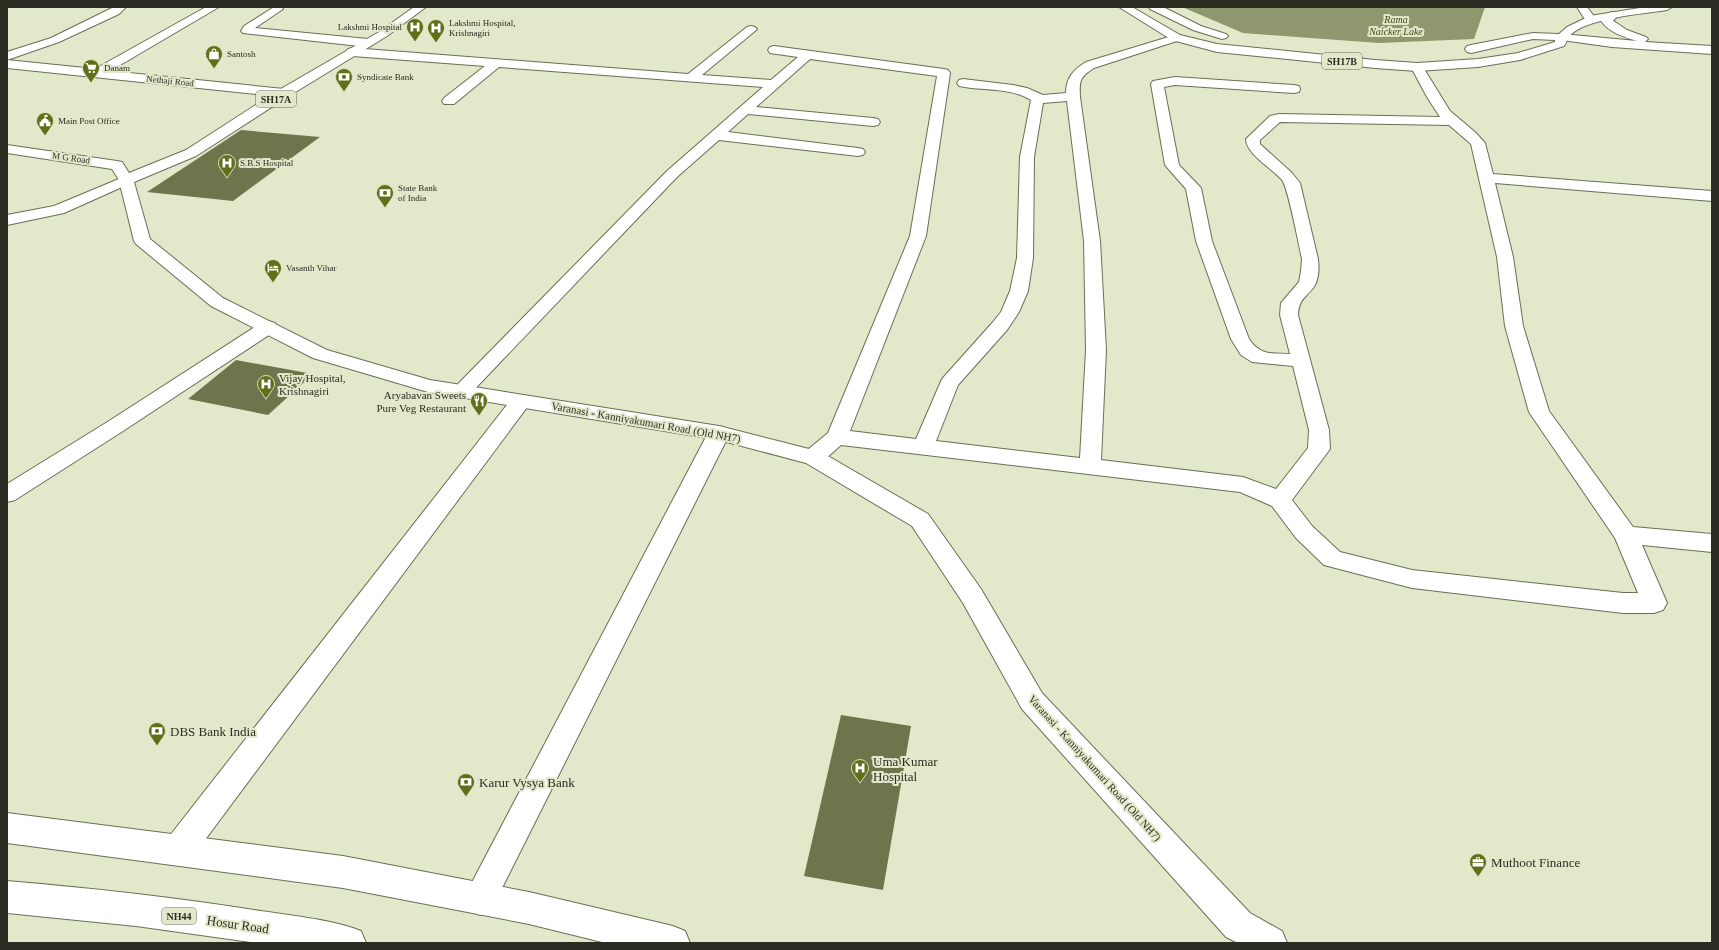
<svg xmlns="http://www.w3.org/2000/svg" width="1719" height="950" font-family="Georgia,serif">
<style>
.water{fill:#8e976e}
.building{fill:#6d754d}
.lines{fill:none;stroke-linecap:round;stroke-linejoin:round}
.minor-casing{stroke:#696f54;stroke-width:2}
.tertiary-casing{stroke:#696f54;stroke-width:2}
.primary-casing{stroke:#696f54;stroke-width:2}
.trunk-casing{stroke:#696f54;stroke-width:2}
.minor{fill:#fff;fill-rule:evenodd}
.tertiary{fill:#fff;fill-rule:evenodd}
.primary{fill:#fff;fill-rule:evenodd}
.trunk{fill:#fff;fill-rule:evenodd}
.labels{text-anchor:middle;stroke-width:4;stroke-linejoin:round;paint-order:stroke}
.far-poi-label{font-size:9px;fill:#2b2d22;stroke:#e2e9cb;text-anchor:start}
.far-street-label{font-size:9px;fill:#2b2d22;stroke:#e2e9cb}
.far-water-label{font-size:10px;font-style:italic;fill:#3d4513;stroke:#e2e9cb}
.shield{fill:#e2e9cb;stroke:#626555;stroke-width:1}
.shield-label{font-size:10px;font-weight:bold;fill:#2b2d22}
.poi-label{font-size:11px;fill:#2b2d22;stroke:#e2e9cb;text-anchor:start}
.street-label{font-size:11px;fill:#2b2d22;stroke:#e2e9cb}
.near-poi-label{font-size:13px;fill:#2b2d22;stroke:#e2e9cb;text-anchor:start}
.near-street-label{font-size:13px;fill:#2b2d22;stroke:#e2e9cb}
</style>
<rect width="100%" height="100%" fill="#e2e9cb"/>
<path class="water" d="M1182,7H1485L1474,39L1379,43L1243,33Z"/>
<path class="building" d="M241,130L320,137L233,201L147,192Z
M236,360L313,374L268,415L188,399Z
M841,715L911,726L883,890L804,876Z"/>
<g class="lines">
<defs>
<path id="minor" d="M114,7H126L119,14L59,42L7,60V52L51,38Z
M206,7H219L110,71L284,89L289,90L290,93L289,96L284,97L7,68V60L95,69Z
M274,7H282L283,9L255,28L368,39L372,41L374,43L372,45L368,47L243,33L241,31L244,26Z
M751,26L755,27L757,29L755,31L702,75L771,80L798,57L770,53L768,50L770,47L774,46L944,69L948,70L950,73L926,236L850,431L916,439L942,379L993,322L1001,312L1010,291L1017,258L1020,157L1031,100C1010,87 982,91 959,86L957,83L959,80L963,79L1013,85L1027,88L1043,95L1066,93C1066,78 1073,70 1086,62L1172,36H1180L1182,38L1180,40L1094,68C1080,77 1079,80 1080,97L1100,241L1106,350L1101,460L1243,477L1276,489L1308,448L1309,430L1293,366L1252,362L1241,355L1231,339L1196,241L1186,189L1165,165L1151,84L1153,81L1175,77L1294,85L1299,86L1300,89L1299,92L1294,93L1175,85L1164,87L1179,165L1201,188L1212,241L1249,339C1261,356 1271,353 1290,354L1280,315L1281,303L1299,282L1301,271L1302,259C1299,246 1288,187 1282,180C1273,169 1246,154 1246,139L1270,116L1279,114L1440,117L1427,97L1411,67L1413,64H1421L1450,111L1475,132L1485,143L1493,174L1712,191V201L1495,183L1513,257L1523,326L1549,411L1633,527L1712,534V552L1642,545L1667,603L1663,610L1654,613H1623L1412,588L1324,565L1296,538L1272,506L1240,492L841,445C830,454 821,467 805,462L802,457L805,452L828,433L910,236L937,76L810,59L756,107L873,118L878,119L880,122L878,125L873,126L748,114L728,132L858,148L863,149L865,152L863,155L858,156L719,140L677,177L469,395L462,397L455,395L452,391L455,387L667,171L763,87L499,67L454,104H444L442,101L444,98L485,66L352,56L348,55L346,52L348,49L352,48L688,74L747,27ZM1067,101L1084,241L1086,350L1080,458L936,441L958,385L1007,330L1019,312L1028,291L1033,258L1034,157L1043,103ZM1280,122L1449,125L1471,144L1497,257L1505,326L1529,412L1615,538L1638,593H1623L1412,570L1340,552L1312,526L1292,500L1330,449L1329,430L1298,315C1299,297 1307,298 1315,285C1319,277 1319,267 1318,259L1300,183L1292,173L1260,144V140Z
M126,176L131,177L133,180L131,183L64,213L7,225V215L54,206Z
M268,321L275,323L277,327L275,331L123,431L15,500L7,502V484L109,421L261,323Z
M521,395L528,396L531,401L528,406L190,860L179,864L168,860L164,849L168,838L514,396Z
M719,426L726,428L730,433L491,910L480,915L469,910L464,899L469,888L708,433L712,428Z"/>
<path id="tertiary" d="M1577,7H1587L1596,19L1594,21H1586Z
M1612,12L1618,15L1613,21L1615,22L1627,30L1646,37L1648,39L1645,42L1712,46V54L1612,47L1562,40L1558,39L1556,37L1558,35L1562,34L1637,41C1624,37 1610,33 1601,21C1604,17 1607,13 1612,12Z
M7,813L343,856L529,892L673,926L685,931L690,943H606L529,924L343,888L7,843Z"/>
<path id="primary" d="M414,7H426L387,36L289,96L196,156L134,182L150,239L223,298L327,350L430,380L719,426L813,450L821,452L928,514L981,589L1042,693L1250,913L1282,931L1287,943H1238L1226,937L1022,709L963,603L912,526L806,463L719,440L428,392L313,358L211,306L136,244L134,241L119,180L112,169L7,153V145L117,161L122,162L129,173L186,150L279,90L379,32Z
M1119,7H1132L1180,35L1217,44L1375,60L1417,63L1478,59L1518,53L1555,42V40L1533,39L1471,53L1467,52L1465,49L1467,46L1471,45L1533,33L1559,34L1567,27L1590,16L1646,7H1672L1667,10C1644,14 1581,18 1568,38C1566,41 1566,44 1564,46L1520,60L1478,67L1417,71L1375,68L1217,52L1172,40Z
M1149,7H1163L1201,26L1226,34L1228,36L1226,38L1222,39L1193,30L1150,9Z"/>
<path id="trunk" d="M7,881C90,888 172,897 254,910C287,915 330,919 361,931L366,943H258L136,926L7,913Z"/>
</defs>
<use href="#minor" class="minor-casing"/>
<use href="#tertiary" class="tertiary-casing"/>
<use href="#primary" class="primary-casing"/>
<use href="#trunk" class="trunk-casing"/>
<use href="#minor" class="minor"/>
<use href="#tertiary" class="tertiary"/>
<use href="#primary" class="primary"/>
<use href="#trunk" class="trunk"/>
</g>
<defs>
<symbol id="hospital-pin" viewBox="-11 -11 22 30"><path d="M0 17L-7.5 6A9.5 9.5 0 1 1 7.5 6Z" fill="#626f1a" stroke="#e2e9cb"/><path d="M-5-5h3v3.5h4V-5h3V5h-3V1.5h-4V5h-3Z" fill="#fff"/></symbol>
<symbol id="shop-pin" viewBox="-11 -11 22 30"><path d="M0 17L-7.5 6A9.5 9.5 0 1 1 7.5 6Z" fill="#626f1a" stroke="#e2e9cb"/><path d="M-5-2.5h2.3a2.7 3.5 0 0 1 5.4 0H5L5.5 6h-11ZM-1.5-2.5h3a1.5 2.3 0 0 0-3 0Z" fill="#fff"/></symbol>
<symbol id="supermarket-pin" viewBox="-11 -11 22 30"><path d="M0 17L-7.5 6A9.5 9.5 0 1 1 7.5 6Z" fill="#626f1a" stroke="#e2e9cb"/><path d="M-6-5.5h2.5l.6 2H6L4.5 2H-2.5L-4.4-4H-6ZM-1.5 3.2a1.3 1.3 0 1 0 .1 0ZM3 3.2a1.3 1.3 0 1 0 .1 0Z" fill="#fff"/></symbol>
<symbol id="bank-pin" viewBox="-11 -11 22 30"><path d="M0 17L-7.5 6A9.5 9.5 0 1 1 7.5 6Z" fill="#626f1a" stroke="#e2e9cb"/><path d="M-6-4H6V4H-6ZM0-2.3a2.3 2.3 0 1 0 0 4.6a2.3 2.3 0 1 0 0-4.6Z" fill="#fff"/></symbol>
<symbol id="civic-pin" viewBox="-11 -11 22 30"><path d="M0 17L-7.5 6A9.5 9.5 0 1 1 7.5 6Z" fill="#626f1a" stroke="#e2e9cb"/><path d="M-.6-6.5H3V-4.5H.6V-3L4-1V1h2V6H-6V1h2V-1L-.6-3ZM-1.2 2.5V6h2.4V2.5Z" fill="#fff"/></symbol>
<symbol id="hotel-pin" viewBox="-11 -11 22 30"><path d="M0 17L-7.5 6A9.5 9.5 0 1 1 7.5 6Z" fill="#626f1a" stroke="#e2e9cb"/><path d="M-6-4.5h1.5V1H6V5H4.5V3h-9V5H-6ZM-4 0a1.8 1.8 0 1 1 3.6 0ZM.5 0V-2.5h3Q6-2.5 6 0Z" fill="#fff"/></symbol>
<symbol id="restaurant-pin" viewBox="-11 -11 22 30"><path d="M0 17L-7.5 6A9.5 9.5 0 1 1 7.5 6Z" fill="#626f1a" stroke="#e2e9cb"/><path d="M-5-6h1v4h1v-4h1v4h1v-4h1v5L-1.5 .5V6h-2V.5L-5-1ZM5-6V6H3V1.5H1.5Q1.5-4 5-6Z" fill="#fff"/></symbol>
<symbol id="office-pin" viewBox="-11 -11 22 30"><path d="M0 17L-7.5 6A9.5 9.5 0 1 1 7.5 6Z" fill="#626f1a" stroke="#e2e9cb"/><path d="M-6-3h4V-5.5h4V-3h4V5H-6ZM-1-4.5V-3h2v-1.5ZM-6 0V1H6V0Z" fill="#fff"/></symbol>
</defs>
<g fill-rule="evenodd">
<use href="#hospital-pin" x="405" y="17" width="20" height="27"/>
<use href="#hospital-pin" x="426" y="18" width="20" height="27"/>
<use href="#shop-pin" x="204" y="44" width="20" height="27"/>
<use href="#supermarket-pin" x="81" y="58" width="20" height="27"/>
<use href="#bank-pin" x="334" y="67" width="20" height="27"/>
<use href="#civic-pin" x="35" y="111" width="20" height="27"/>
<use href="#hospital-pin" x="217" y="153" width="20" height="27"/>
<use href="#bank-pin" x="375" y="183" width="20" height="27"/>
<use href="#hotel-pin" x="263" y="258" width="20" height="27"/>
<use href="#hospital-pin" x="256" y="374" width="20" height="27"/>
<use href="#restaurant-pin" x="469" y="391" width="20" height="27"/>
<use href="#bank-pin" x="147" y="721" width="20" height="27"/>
<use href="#hospital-pin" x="850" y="758" width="20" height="27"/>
<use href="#bank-pin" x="456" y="772" width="20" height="27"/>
<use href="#office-pin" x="1468" y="852" width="20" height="27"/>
</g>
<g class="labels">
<g class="far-poi-label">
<text x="449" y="26">Lakshmi Hospital,<tspan x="449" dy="10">Krishnagiri</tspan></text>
<text x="402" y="30" text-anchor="end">Lakshmi Hospital</text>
<text x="227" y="57">Santosh</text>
<text x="104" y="71">Danam</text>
<text x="357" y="80">Syndicate Bank</text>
<text x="58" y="124">Main Post Office</text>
<text x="240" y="166">S.B.S Hospital</text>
<text x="398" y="191">State Bank<tspan x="398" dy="10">of India</tspan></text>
<text x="286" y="271">Vasanth Vihar</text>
</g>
<g class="far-street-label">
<text transform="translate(170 81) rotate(6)" y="3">Nethaji Road</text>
<text transform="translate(71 158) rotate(8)" y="3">M G Road</text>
</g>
<g class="far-water-label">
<text x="1396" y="23">Rama<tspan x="1396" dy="12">Naicker Lake</tspan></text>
</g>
<g class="shield">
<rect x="1322" y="53" width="40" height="16" rx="3"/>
<rect x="256" y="91" width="40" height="16" rx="3"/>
<rect x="162" y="908" width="34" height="16" rx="3"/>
</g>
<g class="shield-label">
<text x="1342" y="65">SH17B</text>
<text x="276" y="103">SH17A</text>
<text x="179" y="920">NH44</text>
</g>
<g class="poi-label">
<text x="279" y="382">Vijay Hospital,<tspan x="279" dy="13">Krishnagiri</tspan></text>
<text x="466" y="399" text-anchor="end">Aryabavan Sweets<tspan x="466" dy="13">Pure Veg Restaurant</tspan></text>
</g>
<g class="street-label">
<text transform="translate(646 422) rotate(10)" y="4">Varanasi - Kanniyakumari Road (Old NH7)</text>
<text transform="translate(1095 768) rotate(48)" y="4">Varanasi - Kanniyakumari Road (Old NH7)</text>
</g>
<g class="near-poi-label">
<text x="170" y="736">DBS Bank India</text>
<text x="873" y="766">Uma Kumar<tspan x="873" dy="15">Hospital</tspan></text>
<text x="479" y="787">Karur Vysya Bank</text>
<text x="1491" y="867">Muthoot Finance</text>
</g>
<g class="near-street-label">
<text transform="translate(238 924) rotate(8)" y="5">Hosur Road</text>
</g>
</g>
<rect width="1719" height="950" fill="none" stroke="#2b2d22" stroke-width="16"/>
</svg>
